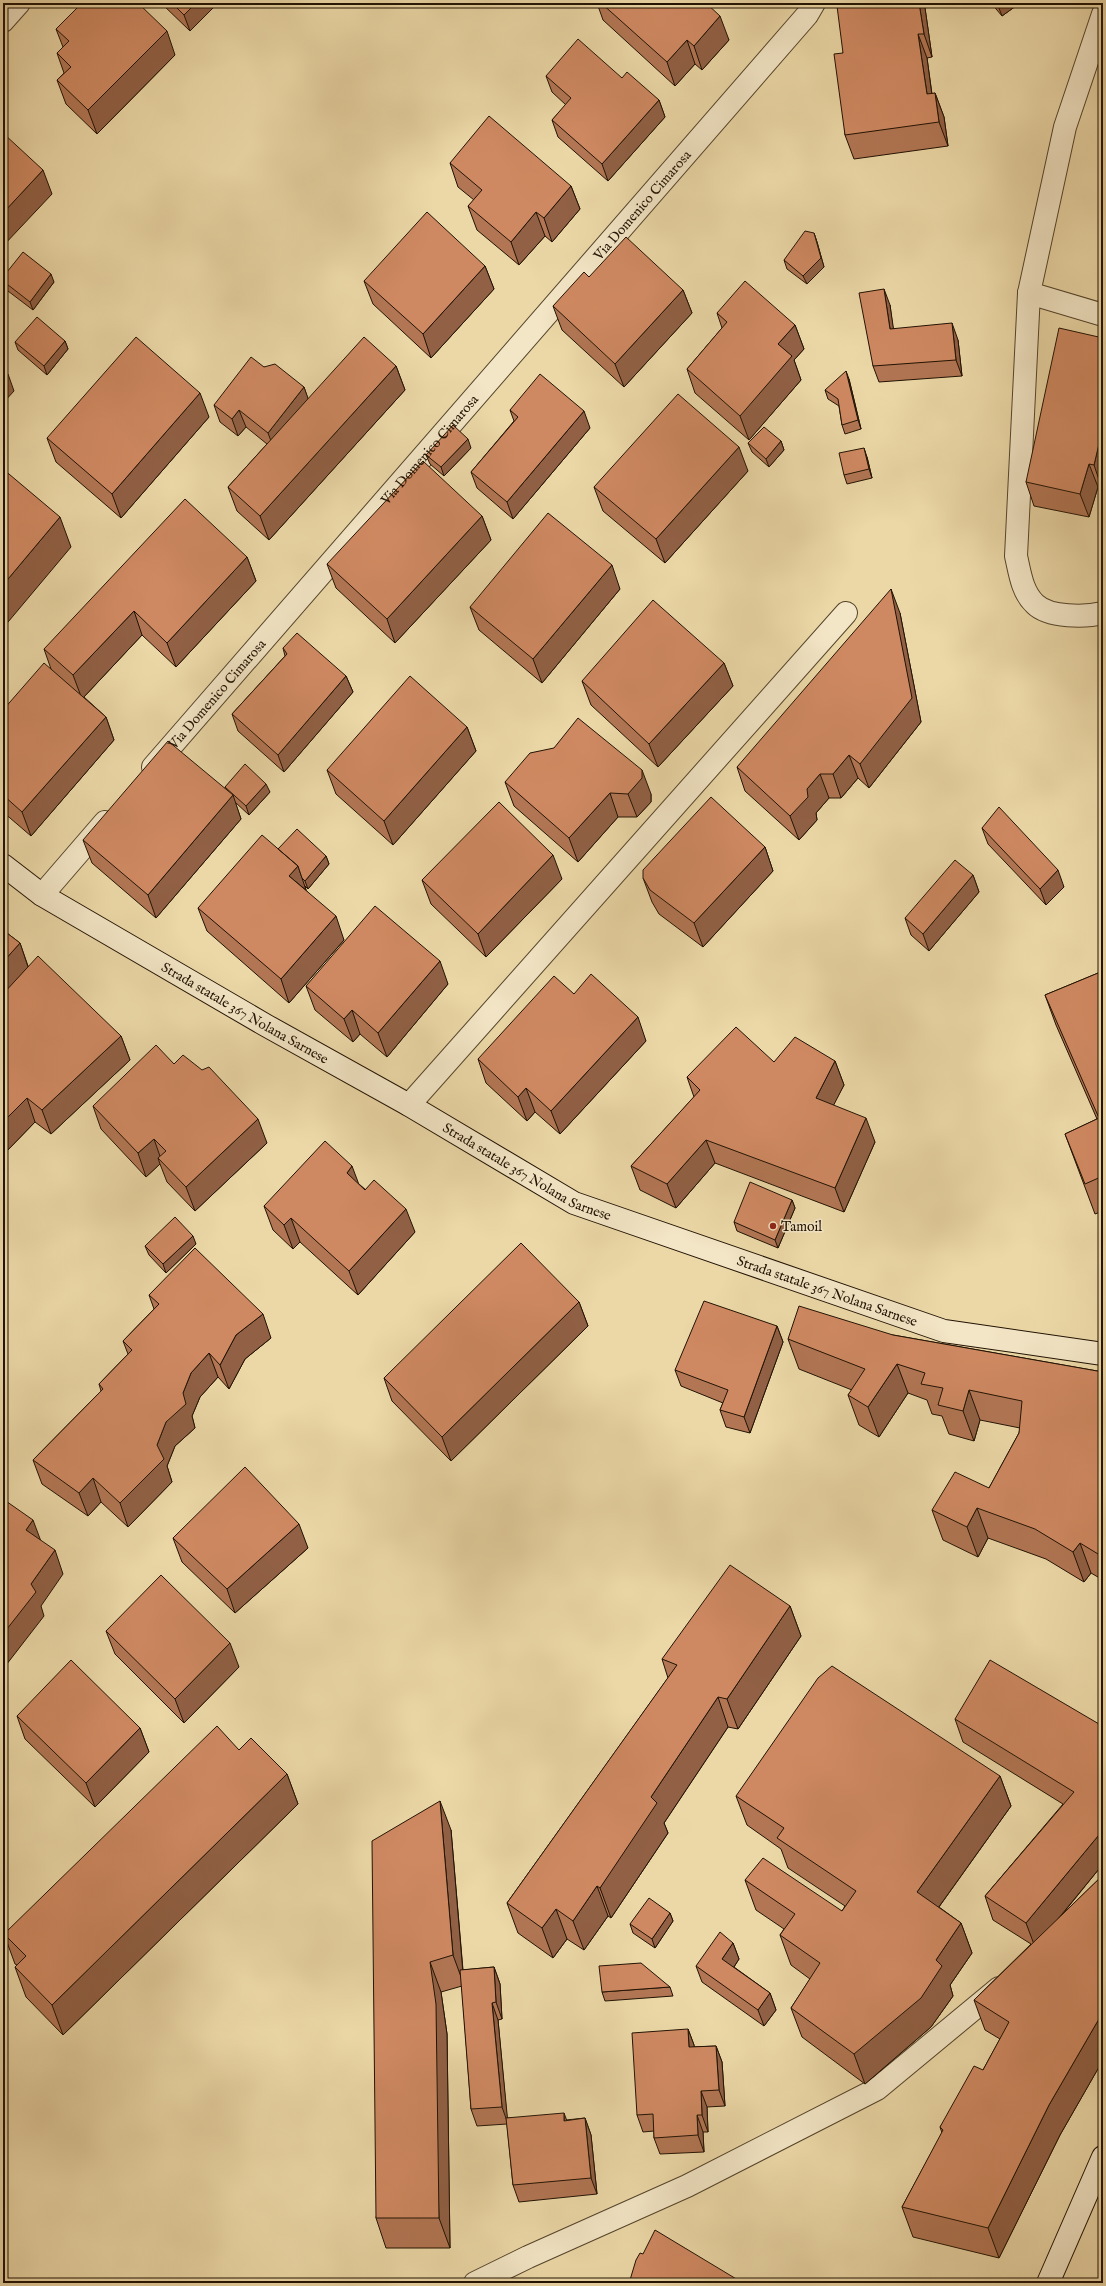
<svg xmlns="http://www.w3.org/2000/svg" width="1106" height="2286" font-family="'IM FELL English',serif">
<style>
.lines{fill:none;stroke-linecap:round;stroke-linejoin:round}
.minor-casing{stroke:#54442c;stroke-width:24}
.secondary-casing{stroke:#211203;stroke-width:24}
.minor{stroke:#f3e6c6;stroke-width:22}
.secondary{stroke:#f3e6c6;stroke-width:22}
.wall{fill:#b27654;stroke:#211203}
.shaded-wall{fill:#916045;stroke:#211203}
.building{fill:#cf8962;stroke:#211203}
.poi-dot{fill:#8f2418;stroke:#f3e6c6;stroke-width:1.5}
.labels{text-anchor:middle;stroke-width:3;stroke-linejoin:round;paint-order:stroke}
.street-label{font-size:14px;fill:#211203;stroke:#f3e6c6}
.poi-label{font-size:14px;fill:#211203;stroke:#f3e6c6;text-anchor:start}
</style>
<rect width="100%" height="100%" fill="#ecd8a7"/>
<filter id="stains"><feTurbulence type="fractalNoise" baseFrequency=".005" numOctaves="4"/><feColorMatrix values="0 0 0 0 .2 0 0 0 0 .09 0 0 0 0 .02 0 0 0 .5 -.17"/></filter>
<radialGradient id="worn" r=".72"><stop offset=".6" stop-color="#630" stop-opacity="0"/><stop offset="1" stop-color="#630" stop-opacity=".3"/></radialGradient>
<g class="lines">
<defs>
<g id="minor">
<path d="M1103,14L1065,127L1029,293L1016,556C1020,573 1022,592 1035,604C1049,618 1086,617 1103,613"/>
<path d="M3,21L19,3"/>
<path d="M1029,293L1103,315"/>
<path id="s1" d="M153,767L807,15L814,3"/>
<path d="M42,895L105,822"/>
<path d="M409,1105L846,613"/>
<path d="M475,2283L528,2257L687,2186L877,2089L999,1988"/>
</g>
<g id="secondary">
<path id="s2" d="M3,865L42,895L267,1026L409,1105L574,1203L944,1331L1103,1354"/>
<path d="M1048,2283L1103,2157"/>
</g>
</defs>
<use href="#minor" class="minor-casing"/>
<use href="#secondary" class="secondary-casing"/>
<use href="#minor" class="minor"/>
<use href="#secondary" class="secondary"/>
</g>
<path class="wall" d="M161,3H218L190,31Z
M597,3H706L729,40L702,70L695,64L675,86L603,20Z
M856,3H923L925,8L932,57L927,58L932,94L935,93L944,117L948,146L854,159L845,135L843,53Z
M991,3H1020L1002,16Z
M56,29L175,55L97,134L66,104L57,80L64,73L57,53L63,47Z
M546,76L622,78L659,100L665,117L608,181L558,137L552,120L566,105L552,92Z
M450,163L571,186L580,209L552,242L545,236L519,265L477,230L468,206L474,200L458,187Z
M814,233L817,242L824,267L807,284L787,269L784,260Z
M485,266L494,289L431,358L373,304L364,281Z
M3,277L54,282L33,310L4,288L3,285Z
M589,277L683,290L692,313L624,387L562,330L553,306Z
M890,305L893,329L958,340L962,376L879,382L873,366Z
M717,313L795,325L804,349L794,360L801,380L749,440L695,393L687,369L722,328Z
M1103,338V486L1102,489L1098,487L1089,517L1034,506L1026,482Z
M65,341L68,349L47,375L18,350L15,342Z
M396,366L405,390L269,540L237,511L228,487L267,444L246,427L238,436L220,422L214,405L264,367L304,387L308,399Z
M849,379L861,429L845,434L842,425L839,406L828,399L825,390Z
M510,410L590,428L513,519L477,488L471,472L514,421Z
M209,417L121,518L56,462L47,438Z
M781,441L784,450L769,467L752,452L748,443Z
M471,448L444,476L430,464L426,455Z
M867,457L872,478L847,484L844,475Z
M748,471L665,563L603,511L594,487Z
M482,516L491,540L395,643L336,588L327,564Z
M247,557L256,581L176,667L142,635L84,697L106,717L114,740L31,836L3,812V710L51,669L44,649Z
M620,589L542,683L479,630L470,607Z
M900,613L921,722L869,788L858,778L841,798H829L816,813L817,820L799,840L745,791L737,767Z
M283,648L346,676L353,692L284,772L238,731L232,714L285,656Z
M724,663L733,686L658,767L591,705L582,681Z
M467,727L476,751L393,845L336,794L327,770Z
M505,782L651,794V802L637,817H618L578,862L514,806Z
M225,787L270,792L249,815L235,802L241,819L156,918L92,863L83,840L225,789Z
M982,828L1064,887L1046,905L988,844Z
M765,847L773,871L703,947L659,914L652,902L643,878Z
M278,849L326,856L329,864L308,889L305,886L306,890L344,940L289,1003L207,931L198,908Z
M973,875L979,892L929,951L911,935L905,918Z
M562,879L486,957L431,904L422,880Z
M3,930L20,943L28,966L121,1036L130,1060L51,1134L35,1122L4,1154H3Z
M1103,971V1211L1095,1214L1065,1134L1097,1119L1056,1025L1045,995Z
M448,984L387,1057L360,1034L353,1042L315,1010L306,986Z
M574,994L646,1041L560,1134L535,1112L527,1121L486,1083L478,1059Z
M835,1061L844,1085L833,1105L875,1142L844,1212L715,1163L676,1208L640,1190L631,1166L694,1097L687,1077L774,1062Z
M174,1064L267,1143L195,1211L167,1182L160,1164L146,1177L101,1129L93,1106Z
M359,1184L415,1232L358,1295L300,1242L293,1249L273,1230L264,1206Z
M792,1200L795,1208L778,1248L737,1231L734,1222Z
M196,1244L166,1273L149,1255L145,1246Z
M149,1295L271,1338L245,1359L229,1389L218,1377L200,1397L192,1416L195,1428L175,1446L167,1466L172,1482L128,1527L101,1502L88,1516L42,1484L33,1460L101,1391L99,1384L128,1354L123,1341L154,1309Z
M579,1302L588,1326L451,1461L392,1401L384,1378Z
M777,1326L783,1342L750,1433L726,1427L720,1410L723,1403L681,1386L675,1370Z
M893,1335L1103,1372V1580L1091,1573L1084,1582L1046,1559L988,1538L978,1557L943,1540L932,1510L989,1488L1019,1433L1020,1428L980,1420L974,1441L949,1434L942,1416L932,1414L927,1400L908,1393L879,1437L859,1425L848,1395L852,1390L799,1369L788,1339Z
M173,1538L308,1548L235,1613L182,1562Z
M790,1606L801,1636L738,1729L728,1727L664,1823L668,1833L611,1918L608,1916L584,1950L567,1939L553,1958L518,1933L507,1903L668,1678L662,1659Z
M106,1631L239,1667L184,1723L115,1654Z
M17,1716L140,1728L149,1752L95,1807L25,1739Z
M1103,1716V1864L1061,1916L1103,1875V2060L1060,2135L999,2258L913,2237L902,2207L942,2133L940,2127L983,2070L1000,2039L985,2030L974,2000L1031,1944L993,1920L985,1896L1063,1804L963,1742L955,1719L1099,1724Z
M239,1750L287,1774L298,1804L63,2035L26,1997L15,1967L17,1965L15,1964L4,1934Z
M1000,1776L1011,1806L939,1907L961,1923L972,1953L950,1985L953,1996L931,2027L865,2084L802,2037L791,2008L810,1979L791,1965L780,1935L784,1929L756,1910L745,1880L842,1911L845,1906L788,1868L781,1849L747,1825L736,1796Z
M451,1830L463,1970L494,1967L500,1984L502,2019L498,2020L507,2118L566,2120L585,2118L591,2135L597,2194L519,2202L513,2185L507,2124L477,2126L471,2109L462,1986L441,1992L447,2034L450,2248H386L376,2218Z
M670,1913L673,1921L655,1948L633,1933L630,1924Z
M733,1943L739,1959L734,1967L770,1993L776,2010L764,2026L702,1982L696,1966Z
M670,1987L673,1996L605,2001L602,1992Z
M688,2029L694,2045V2047L716,2046L722,2062L725,2106L707,2107L708,2132H703L704,2152L660,2154L654,2138V2131L643,2132L637,2115Z"/>
<path class="shaded-wall" d="M196,3H218L190,31L184,15Z
M919,3H923L925,8L932,57L924,34Z
M997,3H1020L1002,16Z
M720,16L729,40L702,70L694,46Z
M167,31L175,55L97,134L88,110Z
M918,34L927,58L935,118L927,94Z
M687,40L695,64L675,86L667,62Z
M935,93L944,117L948,146L939,122Z
M659,100L665,117L608,181L602,164Z
M43,170L52,194L3,246V213Z
M571,186L580,209L552,242L544,218Z
M536,212L545,236L519,265L511,242Z
M814,233L817,242L824,267L807,284L803,276Z
M485,266L494,289L431,358L423,334Z
M51,274L54,282L33,310L30,302Z
M884,289L890,305L896,346L890,329Z
M683,290L692,313L624,387L615,364Z
M952,323L958,340L962,376L956,360Z
M795,325L804,349L794,360L801,380L749,440L740,416L778,344Z
M65,341L68,349L47,375L44,366Z
M396,366L405,390L269,540L260,516Z
M846,371L849,379L861,429L858,420Z
M8,374L14,391L3,403V380Z
M304,387L310,404L274,449L268,433Z
M200,393L209,417L121,518L112,494Z
M239,410L246,427L238,436L232,419Z
M584,411L590,428L513,519L507,502Z
M1103,427V486L1102,489L1094,465Z
M468,439L471,448L444,476L441,467Z
M781,441L784,450L769,467L766,459Z
M739,447L748,471L665,563L656,539Z
M864,448L867,457L872,478L869,469Z
M1089,464L1098,487L1089,517L1080,494Z
M482,516L491,540L395,643L387,619Z
M60,517L71,547L3,628V585Z
M247,557L256,581L176,667L167,643Z
M612,565L620,589L542,683L533,659Z
M891,589L900,613L921,722L869,788L860,764Z
M134,611L142,635L82,699L73,675Z
M724,663L733,686L658,767L649,744Z
M346,676L353,692L284,772L278,755Z
M106,717L114,740L31,836L22,812Z
M467,727L476,751L393,845L384,821Z
M849,755L858,778L841,798L833,774Z
M642,770L651,794V802L637,817L628,794Z
M820,774L829,798L816,813L817,820L799,840L790,816L807,789Z
M266,784L270,792L249,815L246,806Z
M610,793L618,817L578,862L569,838Z
M233,795L241,819L156,918L148,895Z
M765,847L773,871L703,947L694,923Z
M553,855L562,879L486,957L478,934Z
M326,856L329,864L308,889L305,881Z
M298,866L306,890L289,876Z
M1058,870L1064,887L1046,905L1040,889Z
M973,875L979,892L929,951L923,934Z
M336,916L344,940L289,1003L281,979Z
M20,943L28,967L3,996V962Z
M440,961L448,984L387,1057L378,1033Z
M352,1010L360,1034L353,1042L344,1019Z
M638,1017L646,1041L560,1134L551,1111Z
M121,1036L130,1060L51,1134L42,1110Z
M835,1061L844,1085L825,1122L816,1098Z
M526,1088L535,1112L527,1121L518,1097Z
M27,1098L35,1122L4,1154L3,1152V1122Z
M866,1118L875,1142L844,1212L835,1188Z
M258,1119L267,1143L195,1211L186,1187Z
M154,1139L162,1162L158,1158L160,1164L146,1177L138,1153Z
M706,1140L715,1163L676,1208L667,1184Z
M352,1166L361,1190L347,1173Z
M792,1200L795,1208L778,1248L775,1240Z
M406,1209L415,1232L358,1295L349,1271Z
M291,1218L300,1242L293,1249L284,1225Z
M193,1236L196,1244L166,1273L163,1264Z
M579,1302L588,1326L451,1461L442,1437Z
M263,1314L271,1338L245,1359L229,1389L220,1365L236,1335Z
M777,1326L783,1342L750,1433L744,1417Z
M209,1353L218,1377L200,1397L192,1416L195,1428L175,1446L167,1466L172,1482L128,1527L120,1503L157,1445L166,1422L183,1393L191,1373Z
M897,1364L908,1393L879,1437L868,1407Z
M969,1390L980,1420L974,1441L963,1411Z
M93,1478L101,1502L88,1516L79,1493Z
M977,1508L988,1538L978,1557L967,1527Z
M33,1520L42,1544L26,1530Z
M299,1524L308,1548L235,1613L227,1589Z
M1080,1543L1091,1573L1084,1582L1073,1552Z
M55,1550L63,1574L41,1606L44,1616L3,1669V1634L31,1584Z
M790,1606L801,1636L738,1729L727,1699Z
M230,1643L239,1667L184,1723L175,1699Z
M718,1697L728,1727L664,1823L668,1833L611,1918L600,1888L651,1797Z
M140,1728L149,1752L95,1807L86,1783Z
M287,1774L298,1804L63,2035L52,2005Z
M1000,1776L1011,1806L928,1922L917,1892Z
M440,1801L451,1830L464,1985L453,1955Z
M1103,1830V1864L1035,1947L1026,1923Z
M597,1886L608,1916L584,1950L573,1921Z
M556,1909L567,1939L553,1958L542,1928Z
M670,1913L673,1921L655,1948L652,1939Z
M961,1923L972,1953L950,1985L953,1996L931,2027L865,2084L854,2054L936,1960Z
M733,1943L739,1959L728,1976L722,1959Z
M430,1962L441,1992L447,2034L450,2248L439,2218Z
M494,1967L500,1984L502,2019L496,2002Z
M770,1993L776,2010L764,2026L758,2010Z
M492,2003L498,2020L508,2124L502,2107Z
M1103,2012V2060L1060,2135L999,2258L988,2228L1049,2105Z
M688,2029L694,2045L695,2064L689,2047Z
M716,2046L722,2062L725,2106L719,2090Z
M701,2091L707,2107L708,2132L702,2115Z
M564,2113L570,2129L564,2121Z
M697,2115L703,2132L704,2152L698,2135Z
M585,2118L591,2135L597,2194L591,2178Z"/>
<path class="building" d="M82,3H138L167,31L88,110L57,80L71,67L57,53L69,41L56,29Z
M172,3H196L184,15Z
M601,3H706L720,16L694,46L687,40L667,62Z
M856,3H919L924,34H918L927,94L935,93L939,122L845,135L834,54L843,53L837,6Z
M578,39L622,78L627,72L659,100L602,164L552,120L571,98L546,76Z
M489,116L571,186L544,218L536,212L511,242L468,206L482,190L450,163Z
M4,134L43,170L3,213V135Z
M427,212L485,266L423,334L364,281Z
M805,231L814,233L821,258L803,276L784,260Z
M626,237L683,290L615,364L553,306L584,272L589,277Z
M23,252L51,274L30,302L3,281V277Z
M745,281L795,325L778,344L792,356L740,416L687,369L727,322L717,313Z
M884,289L890,329L952,323L956,360L873,366L859,293Z
M37,317L65,341L44,366L15,342Z
M1059,328L1103,338V427L1094,465L1089,464L1080,494L1026,482Z
M136,337L200,393L112,494L47,438Z
M364,337L396,366L260,516L228,487Z
M251,357L264,367L275,364L304,387L268,433L239,410L232,419L214,405Z
M3,370L8,374L3,380Z
M846,371L858,420L842,425L838,399L825,390Z
M540,374L584,411L507,502L471,472L518,417L510,410Z
M678,394L739,447L656,539L594,487Z
M453,425L468,439L441,467L426,455Z
M764,427L781,441L766,459L748,443Z
M864,448L869,469L844,475L839,453Z
M423,461L482,516L387,619L327,564Z
M3,469L60,517L3,585Z
M185,499L247,557L167,643L134,611L73,675L44,649Z
M548,513L612,565L533,659L470,607Z
M891,589L912,698L860,764L849,755L833,774H820L807,789L808,797L790,816L737,767Z
M653,600L724,663L649,744L582,681Z
M297,633L346,676L278,755L232,714L287,654L283,648Z
M44,663L106,717L22,812L3,795V710Z
M410,676L467,727L384,821L327,770Z
M578,718L642,770V778L628,794L610,793L569,838L505,782L530,753L554,748Z
M168,741L233,795L148,895L83,840Z
M245,764L266,784L246,806L225,787Z
M711,797L765,847L694,923L650,890L643,878V870Z
M499,802L553,855L478,934L422,880Z
M999,807L1058,870L1040,889L982,828Z
M297,829L326,856L305,881L302,878L298,866L278,849Z
M262,835L298,866L289,876L336,916L281,979L198,908Z
M955,860L973,875L923,934L905,918Z
M375,906L440,961L378,1033L352,1010L344,1019L306,986Z
M3,930L20,943L3,962Z
M38,956L121,1036L42,1110L27,1098L3,1122V994Z
M1103,971V1176L1085,1184L1065,1134L1099,1118L1045,995Z
M591,974L638,1017L551,1111L526,1088L518,1097L478,1059L554,976L574,994Z
M736,1027L774,1062L795,1037L835,1061L816,1098L866,1118L835,1188L706,1140L667,1184L631,1166L700,1090L687,1077Z
M156,1045L174,1064L183,1055L202,1070L209,1067L258,1119L186,1187L158,1158L166,1151L154,1139L138,1153L93,1106Z
M325,1141L352,1166L347,1173L365,1190L374,1180L406,1209L349,1271L291,1218L284,1225L264,1206Z
M750,1182L792,1200L775,1240L734,1222Z
M175,1217L193,1236L163,1264L145,1246Z
M521,1243L579,1302L442,1437L384,1378Z
M195,1248L263,1314L236,1335L220,1365L209,1353L191,1373L183,1393L186,1404L166,1422L157,1445L164,1459L120,1503L93,1478L79,1493L33,1460L103,1389L99,1384L132,1350L123,1341L159,1304L149,1295Z
M704,1301L777,1326L744,1417L720,1410L728,1390L675,1370Z
M799,1306L893,1335L1103,1372V1557L1080,1543L1073,1552L1035,1529L977,1508L967,1527L932,1510L955,1472L989,1488L1019,1433L1022,1401L969,1390L963,1411L938,1405L943,1388L921,1384L925,1373L897,1364L868,1407L848,1395L865,1369L788,1339Z
M245,1467L299,1524L227,1589L173,1538Z
M3,1499L33,1520L26,1530L55,1550L31,1584L36,1592L3,1634Z
M730,1565L790,1606L727,1699L718,1697L651,1797L657,1803L600,1888L597,1886L573,1921L556,1909L542,1928L507,1903L677,1665L662,1659Z
M161,1575L230,1643L175,1699L106,1631Z
M71,1660L140,1728L86,1783L17,1716Z
M990,1660L1099,1724L1103,1716V1830L1026,1923L985,1896L1074,1792L955,1719Z
M832,1666L1000,1776L917,1892L961,1923L936,1960L942,1966L921,1998L854,2054L791,2008L820,1963L780,1935L795,1914L745,1880L763,1858L842,1911L856,1891L777,1838L784,1828L736,1796L818,1678Z
M217,1726L239,1750L251,1738L287,1774L52,2005L15,1967L26,1956L4,1934Z
M440,1801L453,1955L430,1962L436,2004L439,2218H376L372,1841Z
M1103,1875V2012L1049,2105L988,2228L902,2207L943,2130L940,2127L974,2066L983,2070L1009,2022L974,2000Z
M649,1898L670,1913L652,1939L630,1924Z
M720,1932L733,1943L722,1959L770,1993L758,2010L696,1966Z
M641,1963L670,1987L602,1992L599,1966Z
M494,1967L496,2002L492,2003L502,2107L471,2109L460,1970Z
M688,2029L689,2047L716,2046L719,2090L701,2091L702,2115H697L698,2135L654,2138L653,2114L637,2115L632,2033Z
M564,2113V2121L585,2118L591,2178L513,2185L506,2118Z
M655,2230L743,2283H632L630,2280L636,2260L640,2253L643,2254Z"/>
<circle class="poi-dot" cx="773" cy="1226" r="4"/>
<g class="labels">
<g class="street-label">
<text dy="5" stroke="none"><textPath href="#s1" startOffset="745">Via Domenico Cimarosa</textPath></text>
<text dy="5" stroke="none"><textPath href="#s1" startOffset="421">Via Domenico Cimarosa</textPath></text>
<text dy="5" stroke="none"><textPath href="#s1" startOffset="97">Via Domenico Cimarosa</textPath></text>
<text dy="5" stroke="none"><textPath href="#s2" startOffset="284">Strada statale 367 Nolana Sarnese</textPath></text>
<text dy="5" stroke="none"><textPath href="#s2" startOffset="608">Strada statale 367 Nolana Sarnese</textPath></text>
<text dy="5" stroke="none"><textPath href="#s2" startOffset="932">Strada statale 367 Nolana Sarnese</textPath></text>
</g>
<g class="poi-label">
<text x="781" y="1231">Tamoil</text>
</g>
</g>
<rect width="1106" height="2286" fill="none" stroke="#ecd8a7" stroke-width="16"/>
<rect x="4" y="4" width="1098" height="2278" fill="none" stroke="#211203" stroke-width="2"/>
<rect x="8" y="8" width="1090" height="2270" fill="none" stroke="#211203"/>
<rect width="100%" height="100%" filter="url(#stains)"/>
<rect width="100%" height="100%" fill="url(#worn)"/>
</svg>
